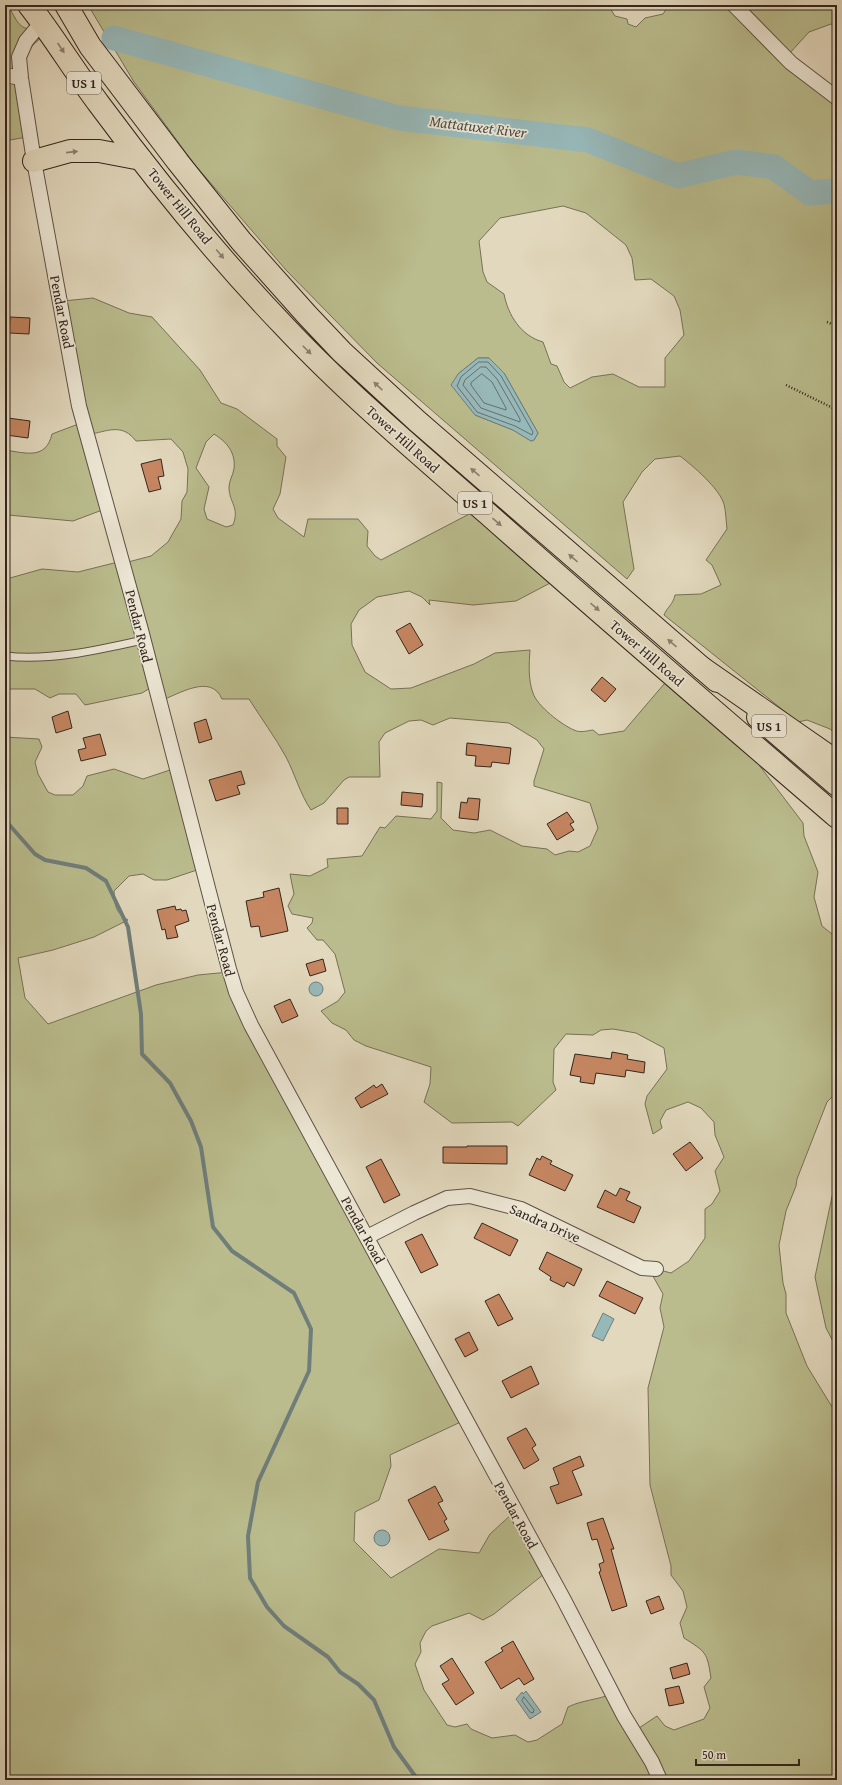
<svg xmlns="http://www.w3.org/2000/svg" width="842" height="1785" font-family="'Gentium Book Plus',serif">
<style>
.green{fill:#babc8d;stroke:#777156;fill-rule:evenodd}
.water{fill:#97b8b9;stroke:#6f7e7b}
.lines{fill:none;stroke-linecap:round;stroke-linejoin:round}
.shore{stroke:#666f6c;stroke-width:1}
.stream{stroke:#6f7e7b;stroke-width:4}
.river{stroke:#97b8b9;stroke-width:25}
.building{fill:#c58661;stroke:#34261e}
.service-casing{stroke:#605246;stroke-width:9}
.minor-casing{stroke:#605246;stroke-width:16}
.trunk-casing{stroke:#34261e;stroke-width:24}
.motorway-casing{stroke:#34261e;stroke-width:24}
.path{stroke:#34261e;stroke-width:2.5;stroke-dasharray:1 2;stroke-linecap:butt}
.service{stroke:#ece6d4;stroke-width:7}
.minor{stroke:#ece6d4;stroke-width:14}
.trunk{stroke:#e2d8bd;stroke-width:22}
.motorway{stroke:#e2d8bd;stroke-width:22}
.oneway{fill:#8b7f6e}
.labels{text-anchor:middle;stroke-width:3.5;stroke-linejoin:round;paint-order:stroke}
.shield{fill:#ece6d4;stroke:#6b6055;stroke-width:1}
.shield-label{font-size:13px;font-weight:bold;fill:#34261e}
.street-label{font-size:14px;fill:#34261e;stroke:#ece6d4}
.water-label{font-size:15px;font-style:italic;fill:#4d4a45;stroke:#ece6d4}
</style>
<rect width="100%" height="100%" fill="#e2d8bd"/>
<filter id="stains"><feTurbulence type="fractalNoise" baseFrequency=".005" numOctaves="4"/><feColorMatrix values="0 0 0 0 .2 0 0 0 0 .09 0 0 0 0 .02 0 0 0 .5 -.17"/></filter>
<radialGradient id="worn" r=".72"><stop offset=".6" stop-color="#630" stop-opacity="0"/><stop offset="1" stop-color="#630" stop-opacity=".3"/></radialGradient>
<path class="green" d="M5,5H8C20,27 18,28 43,32V36L33,45L25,57L32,136L5,141Z
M88,5H608L615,16L627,19L628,24L636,27L645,18L663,14L669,5H837V27L831,24L809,32L788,55L837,101V735L830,729L807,720L798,722L664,615C667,607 673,605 675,595L701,594L721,585L712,565L706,560L727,529C726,521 726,512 724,504C719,488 693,466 680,456L655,459L642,472L623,502L634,569L627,579L377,363L286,270L195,165L134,82ZM563,206L586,213L626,245L632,258L635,280L651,279L674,296L680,310L684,335L665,358V387H639L613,374L592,377L570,388L564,382L557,366L551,364L543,342C521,336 508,315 504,294L487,282L483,272L479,241L500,218ZM478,358H489L504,373L538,433L534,440L531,441L513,430L475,415L458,374Z
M93,298L129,313L152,317L200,370L221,403L237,409L277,439V446L286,457L280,494L273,509L278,518L304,537L308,519H358L368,531L367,546L375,556L381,560L475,511L554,581L516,601L473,605L429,600L430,605L422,597L409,591L377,597L359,610L351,624L352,645L365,672L391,689L411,688L474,664L495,653L530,650C529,663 528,680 533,693C537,706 562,725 574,730C580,733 586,731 593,730L599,735L624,731L670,677L743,744L803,823L804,836L818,872L814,897L822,926L837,938V1092L827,1102L797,1179L796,1186L786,1211L779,1245L783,1283L786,1294V1313L807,1366L837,1415V1780H5V737L39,739L42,747L35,762L38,774L48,792L55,795H73L83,786L87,776L114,769L143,779L173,769L200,869L167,880H154L143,874L129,876L114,891C115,906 115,912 128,920L94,937L53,950L18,958L25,998L48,1024L156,985L198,975L229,972L465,1420L390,1455L391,1466L379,1500L355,1512L354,1541L391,1578L439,1549L479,1553L490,1534L514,1512L544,1574L494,1614L483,1620L469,1613L432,1626L426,1631L420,1643L421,1652L415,1664L424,1690L447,1725L455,1727L467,1724L471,1729L492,1738L515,1735L528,1742L537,1740L562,1724L568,1707C582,1700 597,1700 612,1694L636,1730L657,1716L665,1726L674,1730L704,1719L710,1708L704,1687L711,1678C707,1652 706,1652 684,1638L680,1623L687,1607L683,1591L671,1575V1566L650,1485L648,1388L664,1327L660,1308L663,1294L649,1269H656L671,1273L689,1261L705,1238V1209L712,1204L720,1191L715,1171L724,1157L715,1135L714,1122L701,1108L688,1102L666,1110L660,1121L662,1128L653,1134L645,1104L647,1096L667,1069L664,1048L636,1033L613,1029L601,1030L593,1035L566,1034L554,1049L553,1082L556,1090L518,1126L512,1122L452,1123L424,1102L430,1084L431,1067L366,1046L354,1040L346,1030L332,1023L321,1011L338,1001L345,992L335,954L323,940H317L307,928L312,923L313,918L292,914L288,906L294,894L290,874L310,876L328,867L327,859L362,856L380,827L385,828L396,816L431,819L437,811V782L442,783L441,818L453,830L474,833L490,830L522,846L547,849L555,855L569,851L578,852L590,846L598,828L590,803L534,786V781L544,749L537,740L509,723L450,718L433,725L421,720L409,721L385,733L379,742L380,777H349L344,780L324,803L311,810C300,794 295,774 286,757C275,737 261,718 249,699H222C211,673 179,694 160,701L152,687L142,693L85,705L76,694H59L50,698L35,689H8L5,693V578H10L42,569L78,572L118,562H128L151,556L168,542L181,519L182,501L187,492L188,469L183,452L171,439L136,441C123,424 110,430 92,434L105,509L73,521L8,515L5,509V450C26,453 46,460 52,434L81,423L63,301ZM214,434C227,442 236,453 234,469C233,475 229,481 229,487C229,503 240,507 233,525L226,527L207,519L204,509L209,487L196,468L206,442Z
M837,1173V1349L826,1328L815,1277Z"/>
<path class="water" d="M478,358H489L504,373L538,433L534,440L531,441L513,430L475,415L451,385L458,374Z
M309 989a7 7 0 1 1 14 0a7 7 0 1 1-14 0Z
M603,1313L614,1319L603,1341L592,1336Z
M374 1538a8 8 0 1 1 16 0a8 8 0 1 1-16 0Z
M526,1691L541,1712L530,1719L516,1699L522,1692L523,1694Z"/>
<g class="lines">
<path class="shore" d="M479,362H488L501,376L533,432L532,435L515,426L477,412L457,386L461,377Z
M481,367H486L497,379L520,419V422L481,408L463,385L465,380Z
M482,374L492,382L506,408V410L484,403L471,385V383Z
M524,1697L534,1710L533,1713L530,1712L522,1701Z"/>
<path class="stream" d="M5,820L35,854L45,860L86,868L106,881L128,927L141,1014L142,1054L170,1083L191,1121L201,1147L213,1227L232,1251L294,1293L311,1329L309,1371L258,1482L248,1536L250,1578L267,1607L284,1626L328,1657L340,1672L358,1684L374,1700L394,1747L418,1780"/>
<path class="river" d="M114,38L399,118L588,140L678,176L736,162L774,167L810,193L837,191"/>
</g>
<path class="building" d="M10,317L30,318L29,334L9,333Z
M8,418L30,421L28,438L6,435Z
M161,459L164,476L158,477L161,489L149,492L141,464Z
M410,623L423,645L409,654L396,631Z
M602,677L616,689L605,702L591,690Z
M68,711L72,728L56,733L52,717Z
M206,719L212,739L199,743L194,723Z
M100,734L106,755L81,761L78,750L86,748L83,738Z
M467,743L511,748L509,764L492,762L491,767L475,766L476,756L466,755Z
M241,771L245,784L237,786L240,794L216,801L209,780Z
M402,792L423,794L422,807L401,805Z
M468,798L480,799L478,820L459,818L461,802L467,803Z
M337,808H348V824H337Z
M567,812L574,822L570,824L574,830L557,840L547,824Z
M279,888L288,931L261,937L259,926L251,927L246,901L264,897L263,892Z
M175,906L176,910L181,909L182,911L186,910L189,921L175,926L178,937L167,939L165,929L162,930L157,910Z
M323,959L326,971L310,976L306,964Z
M290,999L298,1016L282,1023L274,1006Z
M612,1052L628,1055L627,1059L645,1062L644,1073L626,1070L625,1077L596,1073L594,1084L580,1082L581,1077L570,1075L575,1054L611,1059Z
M382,1084L388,1094L361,1108L355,1098L374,1085L376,1088Z
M690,1142L703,1158L686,1171L673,1154Z
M467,1146H507V1164L443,1163V1147H467Z
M542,1156L552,1161L550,1164L573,1175L565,1191L529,1175L537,1158L540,1160Z
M381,1159L400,1195L384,1203L366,1167Z
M620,1188L630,1192L626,1200L641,1207L634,1223L597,1207L605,1190L616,1196Z
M482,1223L518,1240L510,1256L474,1238Z
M422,1234L438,1265L421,1273L405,1242Z
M547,1252L582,1269L574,1286L567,1282L564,1287L550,1280L551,1277L539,1269Z
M607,1281L643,1298L635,1314L599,1296Z
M499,1294L513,1319L498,1326L485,1301Z
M469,1332L478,1350L465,1357L455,1339Z
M531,1366L539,1384L511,1398L502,1381Z
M526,1428L536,1445L532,1448L539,1460L524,1469L507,1438Z
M580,1456L584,1466L572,1471L582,1495L557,1504L550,1487L559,1484L553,1468Z
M435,1486L443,1501L438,1503L447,1519L444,1521L449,1530L429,1540L408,1500Z
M603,1518L614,1549H611L627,1606L612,1611L599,1572L601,1571L599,1564L604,1562L597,1539L592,1540L587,1523Z
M659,1596L664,1609L651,1614L646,1601Z
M513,1641L534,1679L524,1685L519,1678L501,1689L485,1662L503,1651L501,1648Z
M452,1658L474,1693L456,1705L442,1684L449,1680L440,1666Z
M687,1663L690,1674L673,1679L670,1668Z
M679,1686L684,1703L669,1706L665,1689Z"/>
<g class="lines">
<defs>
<path id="service" d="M5,656C52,661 98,650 143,640"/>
<path id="minor" d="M734,5L791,63L837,98
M42,22L26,41L19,57L21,78L34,161L79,406L141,630L229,969L236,992L251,1025L564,1600L624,1716L652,1762L660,1780
M5,75L21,78
M367,1237L414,1213L447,1198L470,1196L521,1209L642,1268L656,1269"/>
<path id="trunk" d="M29,5C54,37 75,72 99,104C156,181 218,257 284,326C347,393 418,453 488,514C603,616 720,716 837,817
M66,5L90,46L178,162L241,241L307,315L342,352L417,421L717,681
M34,161L70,151H99L141,159
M758,717L837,785"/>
<path id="motorway" d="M702,668L837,762"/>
</defs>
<use href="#service" class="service-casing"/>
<use href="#minor" class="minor-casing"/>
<use href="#trunk" class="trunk-casing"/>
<use href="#motorway" class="motorway-casing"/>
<path class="path" d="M827,322L837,326
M786,385L837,410"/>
<use href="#service" class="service"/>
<use href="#minor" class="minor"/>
<use href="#trunk" class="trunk"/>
<use href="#motorway" class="motorway"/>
</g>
<defs><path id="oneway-solid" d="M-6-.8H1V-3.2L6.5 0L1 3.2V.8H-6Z"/></defs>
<g class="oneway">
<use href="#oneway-solid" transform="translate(61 48) rotate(56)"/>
<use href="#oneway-solid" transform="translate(72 152) rotate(-6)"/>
<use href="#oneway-solid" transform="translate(220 254) rotate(50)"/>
<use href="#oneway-solid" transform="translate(307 350) rotate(45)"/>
<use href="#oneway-solid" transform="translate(378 386) rotate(-137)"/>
<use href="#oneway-solid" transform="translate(475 472) rotate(-139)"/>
<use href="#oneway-solid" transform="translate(497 522) rotate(41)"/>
<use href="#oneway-solid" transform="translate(573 558) rotate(-139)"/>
<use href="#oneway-solid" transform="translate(595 607) rotate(41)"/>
<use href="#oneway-solid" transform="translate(672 643) rotate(-139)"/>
</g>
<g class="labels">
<g class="shield">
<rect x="67" y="72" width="34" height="22" rx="3"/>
<rect x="458" y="492" width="34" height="22" rx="3"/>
<rect x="752" y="715" width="34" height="22" rx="3"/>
</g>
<g class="shield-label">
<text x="84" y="88">US 1</text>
<text x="475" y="508">US 1</text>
<text x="769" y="731">US 1</text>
</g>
<g class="street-label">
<text transform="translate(180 206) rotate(51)" y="5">Tower Hill Road</text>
<text transform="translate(62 312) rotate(79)" y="5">Pendar Road</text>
<text transform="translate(403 439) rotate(42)" y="5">Tower Hill Road</text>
<text transform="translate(139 626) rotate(76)" y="5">Pendar Road</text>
<text transform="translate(647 653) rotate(41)" y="5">Tower Hill Road</text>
<text transform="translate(221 940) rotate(75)" y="5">Pendar Road</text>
<text transform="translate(545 1223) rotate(24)" y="5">Sandra Drive</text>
<text transform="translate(363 1230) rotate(61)" y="5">Pendar Road</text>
<text transform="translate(516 1515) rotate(61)" y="5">Pendar Road</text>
</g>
<g class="water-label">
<text transform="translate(478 127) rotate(7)" y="5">Mattatuxet River</text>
</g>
</g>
<rect width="842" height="1785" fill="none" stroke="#e2d8bd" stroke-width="20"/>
<rect x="6" y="6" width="830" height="1773" fill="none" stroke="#34261e" stroke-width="2"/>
<rect x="10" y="10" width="822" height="1765" fill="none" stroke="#34261e"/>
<path d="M696 1759v6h103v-6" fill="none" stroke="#34261e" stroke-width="2"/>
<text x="702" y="1759" font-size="12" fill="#34261e" stroke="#ece6d4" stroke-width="3" paint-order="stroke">50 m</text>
<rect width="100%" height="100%" filter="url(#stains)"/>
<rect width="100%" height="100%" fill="url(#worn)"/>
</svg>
